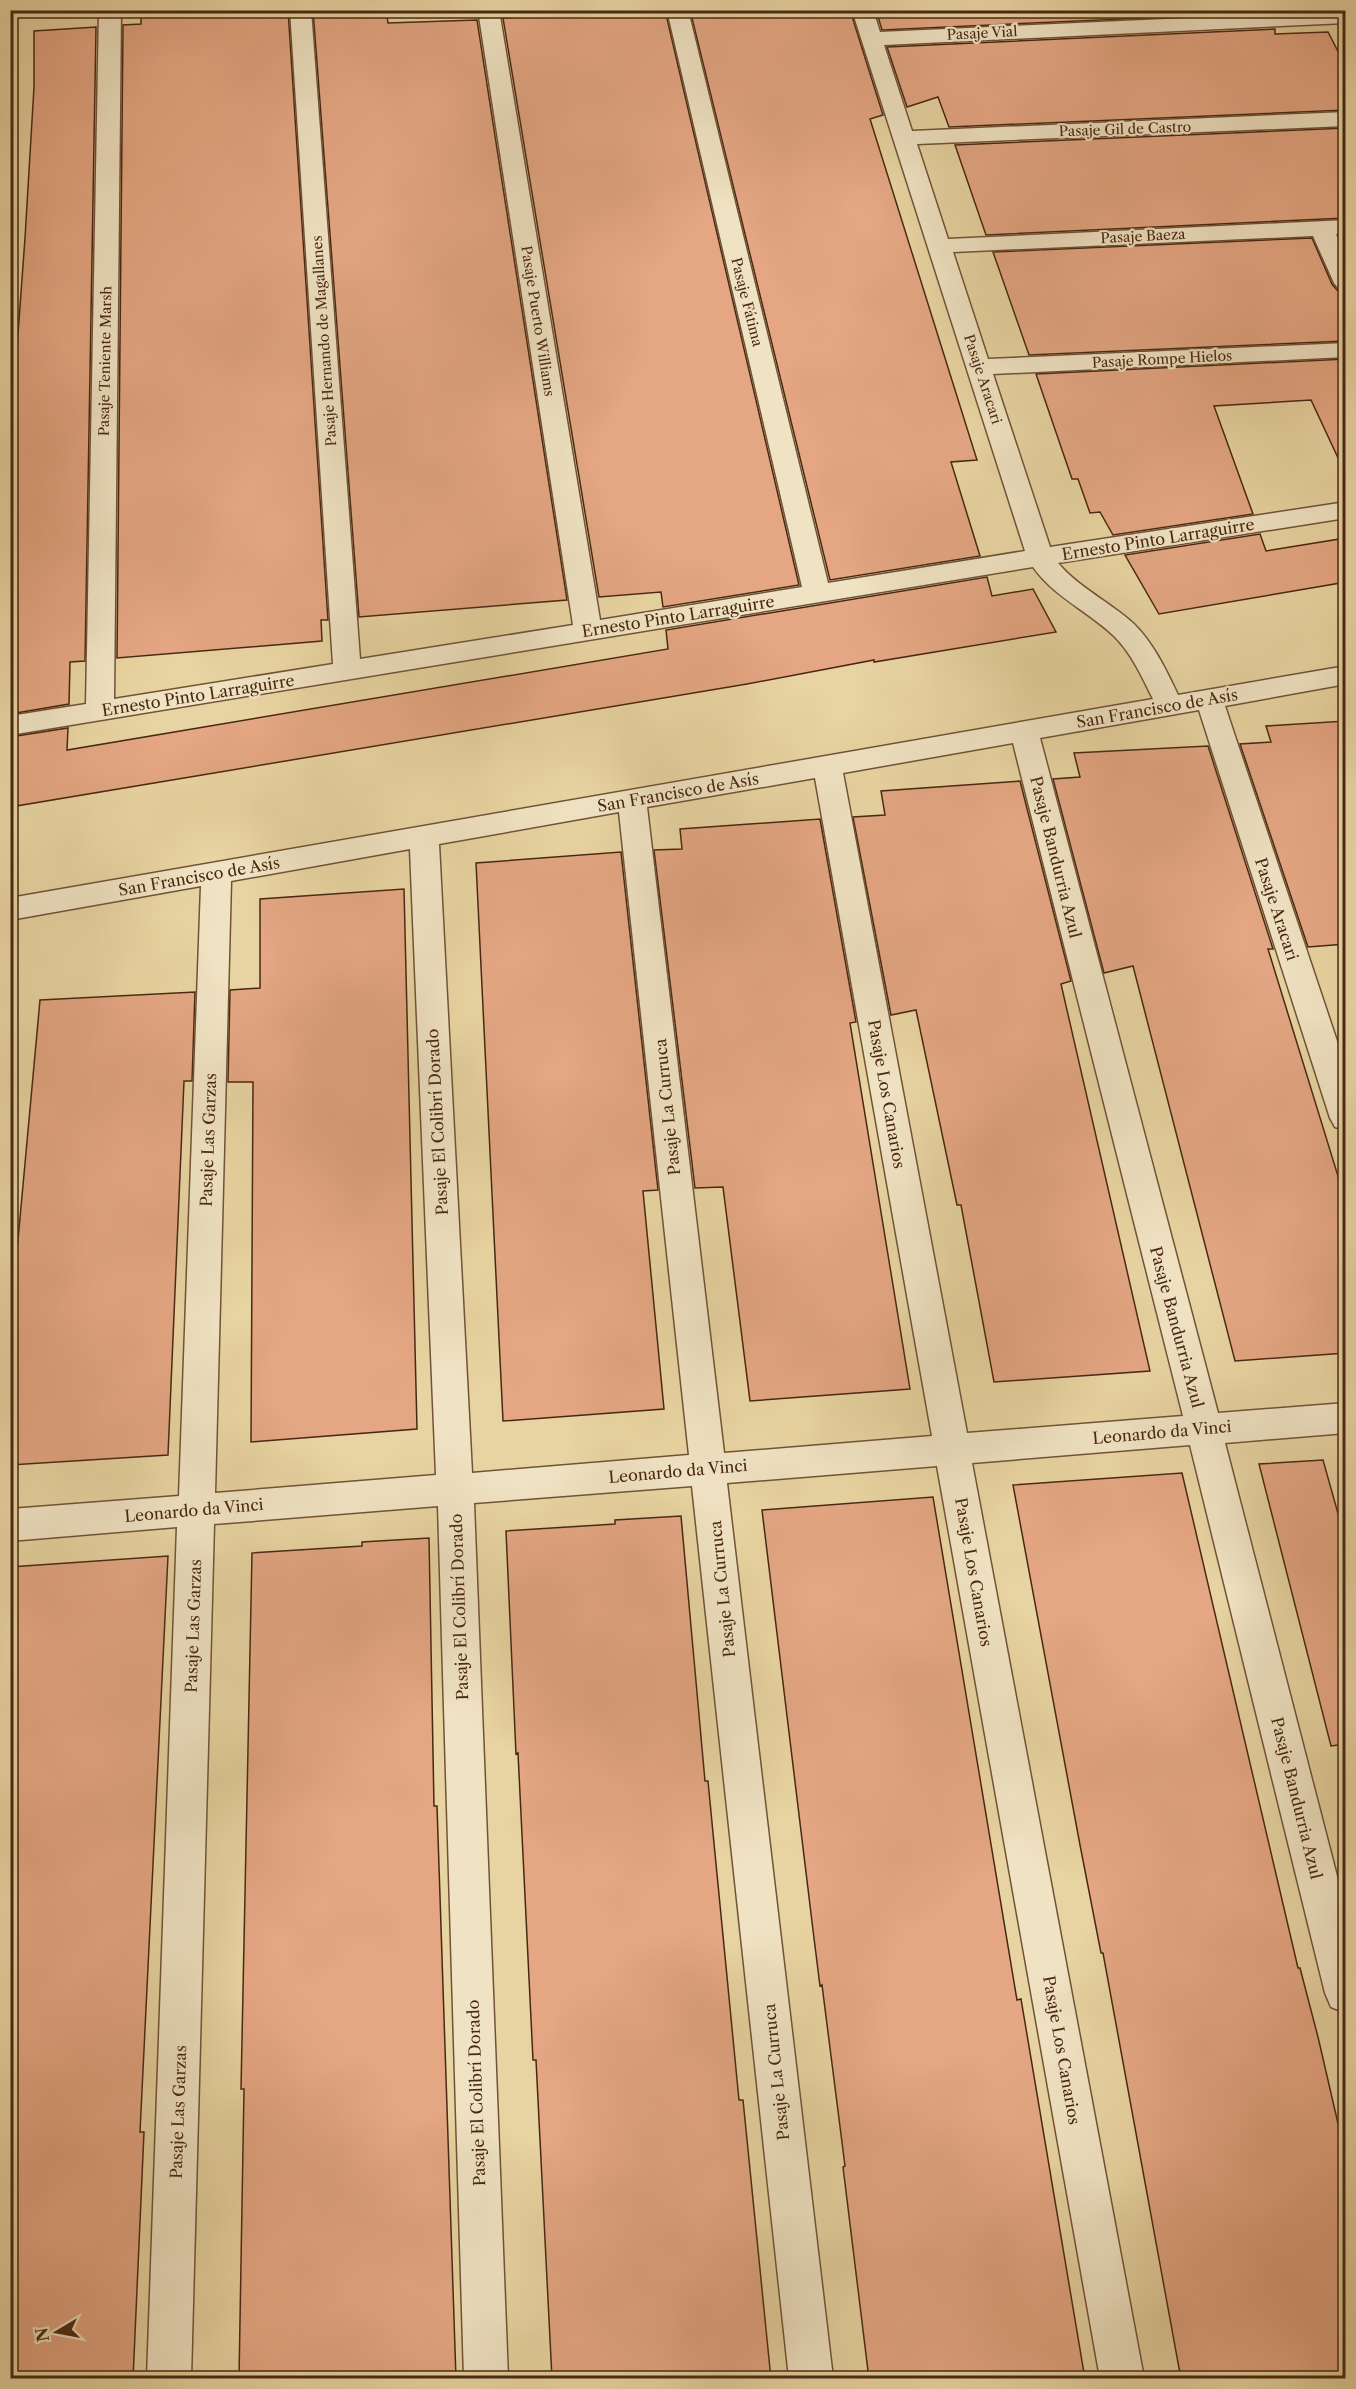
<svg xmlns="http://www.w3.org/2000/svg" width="1356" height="2389" font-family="'Libre Caslon Text',serif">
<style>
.building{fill:#e4a683;stroke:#482813;stroke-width:1.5}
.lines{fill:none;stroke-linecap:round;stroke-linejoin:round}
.minor-casing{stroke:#705337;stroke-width:3}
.minor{fill:#f0e3c3;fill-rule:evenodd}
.labels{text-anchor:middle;stroke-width:4.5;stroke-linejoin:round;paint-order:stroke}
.far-street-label{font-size:14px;fill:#482813;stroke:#f0e3c3}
.street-label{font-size:16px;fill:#482813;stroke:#f0e3c3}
</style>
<rect width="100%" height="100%" fill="#e8d4a2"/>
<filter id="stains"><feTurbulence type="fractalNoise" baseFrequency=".00333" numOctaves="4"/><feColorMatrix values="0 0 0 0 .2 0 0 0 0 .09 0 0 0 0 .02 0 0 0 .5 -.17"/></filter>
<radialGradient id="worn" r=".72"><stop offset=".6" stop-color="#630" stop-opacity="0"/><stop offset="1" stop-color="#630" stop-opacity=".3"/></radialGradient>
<path class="building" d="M222,10H288L328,620H321L322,641L117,658L123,25L141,24V16Z
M313,10H386L388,23L477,20L567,600L359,617Z
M617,10H665L799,585L663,607L661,592L599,597L503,18Z
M690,10H755L756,13L850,10L883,115L870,119L977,460L951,462L980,556L830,580Z
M876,10H1275V12L882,30Z
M96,27L85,661L70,662L69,704L10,714V444L25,238L34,87V31Z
M1275,29V34L1328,32L1346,67V110L949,127L938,97L907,107L887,47Z
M1346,128V218L986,235L955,145Z
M1312,238L1332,284L1337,290L1346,292V341L1029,355L993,252Z
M1346,359V475L1311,400L1214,406L1253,514L1113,535L1100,512L1090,513L1078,479H1072L1036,374Z
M1260,534L1266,551L1346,538V582L1159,614L1125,555Z
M987,577L992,596L1033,589L1056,632L874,662V660L747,684L10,807V737L68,728L67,750L668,649L666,630Z
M1346,721V944L1308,947L1240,744L1271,742L1266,726Z
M1208,746L1273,949H1268L1346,1202V1353L1235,1361L1133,966L1104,973L1053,779L1080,777L1074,753Z
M1020,781L1071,981L1061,984L1150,1371L994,1382L961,1205H957L916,1010L891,1015L853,817L885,815L881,791Z
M820,819L856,1022L850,1023L910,1389L750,1401L723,1187L695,1188L654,850L682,849L680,829Z
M621,852L658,1190L643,1191L664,1409L503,1421L476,863Z
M404,889L417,1429L251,1442L253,1082H228L230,990L260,988V899Z
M195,992L192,1081H184L168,1455L10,1465V1327L40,1000Z
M1323,1460L1346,1542V1744L1331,1746L1259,1464Z
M1182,1473L1298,1968H1300L1318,2037L1346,2158V2379H1181L1103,1953H1101L1080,1845L1013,1485Z
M933,1497L1017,2000L1021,1999L1085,2379H869L843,2167L845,2166L822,1985L820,1986L813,1930L762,1510Z
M681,1516L705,1781H708L713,1833L739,2100H743L771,2379H552L536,2060H533L518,1753L516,1754L506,1531L615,1524V1520Z
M429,1538L434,1806H437L456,2379H239L244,2089H241L252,1553L362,1546V1542Z
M168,1556L140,2132H144L133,2379H51L10,2375V1567Z"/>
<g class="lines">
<defs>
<path id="minor" d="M99,10H121L114,699L333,664L290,10H311L360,659L573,625L478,10H499L600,620L802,587L667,10H688L828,583L1025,551L852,10H873L880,32L1346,11V23L884,45L912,131L1346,112V126L917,144L948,239L1346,220V234H1336L1346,256V290L1338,288L1334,283L1313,236L953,252L988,359L1346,343V357L993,374L1050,547L1346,502V518L1058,563C1079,588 1110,602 1134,624C1154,644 1166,670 1178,695L1346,666V684L1225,706L1346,1068V1130L1335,1127L1330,1118L1199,710L1040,738L1218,1413L1346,1403V1433L1225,1443L1346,1911V2013L1331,2007L1325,1993L1190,1445L972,1463L1144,2378H1100L937,1466L727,1483L833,2378H789L692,1486L474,1503L508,2378H464L438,1506L214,1524L191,2378H147L177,1527L10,1541V1509L179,1496L201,886L10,920V898L1153,699C1142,677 1132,654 1114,636C1088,611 1054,597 1033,567L10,735V716L86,704ZM1013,743L1183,1416L967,1433L843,773ZM815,778L932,1436L724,1453L647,807ZM619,812L689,1455L472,1473L439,844ZM410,849L436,1475L215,1493L231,881Z"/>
</defs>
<use href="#minor" class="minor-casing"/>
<use href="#minor" class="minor"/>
</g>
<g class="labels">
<g class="far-street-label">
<text transform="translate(982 33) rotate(-3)" y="5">Pasaje Vial</text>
<text transform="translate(1125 129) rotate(-2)" y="5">Pasaje Gil de Castro</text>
<text transform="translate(1143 236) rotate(-3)" y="5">Pasaje Baeza</text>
<text transform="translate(747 302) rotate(76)" y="5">Pasaje Fátima</text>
<text transform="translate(538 321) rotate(81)" y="5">Pasaje Puerto Williams</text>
<text transform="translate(324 341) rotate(-94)" y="5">Pasaje Hernando de Magallanes</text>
<text transform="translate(1162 359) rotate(-3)" y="5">Pasaje Rompe Hielos</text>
<text transform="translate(105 361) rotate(-89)" y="5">Pasaje Teniente Marsh</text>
<text transform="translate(983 379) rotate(72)" y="5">Pasaje Aracari</text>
</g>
<g class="street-label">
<text transform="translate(1158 539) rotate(-9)" y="6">Ernesto Pinto Larraguirre</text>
<text transform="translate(678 616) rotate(-9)" y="6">Ernesto Pinto Larraguirre</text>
<text transform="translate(198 695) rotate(-9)" y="6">Ernesto Pinto Larraguirre</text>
<text transform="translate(1157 708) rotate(-10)" y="6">San Francisco de Asís</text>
<text transform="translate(678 792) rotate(-10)" y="6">San Francisco de Asís</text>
<text transform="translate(1056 857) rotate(76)" y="6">Pasaje Bandurria Azul</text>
<text transform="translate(199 876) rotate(-10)" y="6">San Francisco de Asís</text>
<text transform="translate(1277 909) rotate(72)" y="6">Pasaje Aracari</text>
<text transform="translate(887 1094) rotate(80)" y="6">Pasaje Los Canarios</text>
<text transform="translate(667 1107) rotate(-96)" y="6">Pasaje La Curruca</text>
<text transform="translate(437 1122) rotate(-93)" y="6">Pasaje El Colibrí Dorado</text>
<text transform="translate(208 1140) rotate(-88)" y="6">Pasaje Las Garzas</text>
<text transform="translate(1177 1327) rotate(75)" y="6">Pasaje Bandurria Azul</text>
<text transform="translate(1162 1432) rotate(-5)" y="6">Leonardo da Vinci</text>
<text transform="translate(678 1471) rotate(-5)" y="6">Leonardo da Vinci</text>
<text transform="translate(194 1510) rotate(-5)" y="6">Leonardo da Vinci</text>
<text transform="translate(974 1572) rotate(80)" y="6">Pasaje Los Canarios</text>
<text transform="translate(722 1589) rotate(-96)" y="6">Pasaje La Curruca</text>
<text transform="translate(459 1607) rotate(-92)" y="6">Pasaje El Colibrí Dorado</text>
<text transform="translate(193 1626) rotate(-88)" y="6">Pasaje Las Garzas</text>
<text transform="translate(1297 1798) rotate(76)" y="6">Pasaje Bandurria Azul</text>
<text transform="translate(1062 2050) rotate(80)" y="6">Pasaje Los Canarios</text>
<text transform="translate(776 2072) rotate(-96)" y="6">Pasaje La Curruca</text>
<text transform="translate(476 2093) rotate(-92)" y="6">Pasaje El Colibrí Dorado</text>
<text transform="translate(178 2112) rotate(-88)" y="6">Pasaje Las Garzas</text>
</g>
</g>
<rect width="1356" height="2389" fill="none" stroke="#e8d4a2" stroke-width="36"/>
<rect x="12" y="12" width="1332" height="2365" fill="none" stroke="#482813" stroke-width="3"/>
<rect x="18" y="18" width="1320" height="2353" fill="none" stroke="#482813" stroke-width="1.5"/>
<g transform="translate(57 2332) rotate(260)" stroke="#f0e3c3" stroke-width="4.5" paint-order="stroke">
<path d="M0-4.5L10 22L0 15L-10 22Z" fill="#482813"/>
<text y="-9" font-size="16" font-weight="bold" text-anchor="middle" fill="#482813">N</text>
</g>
<rect width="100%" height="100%" filter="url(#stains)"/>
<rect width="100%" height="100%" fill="url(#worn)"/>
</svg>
